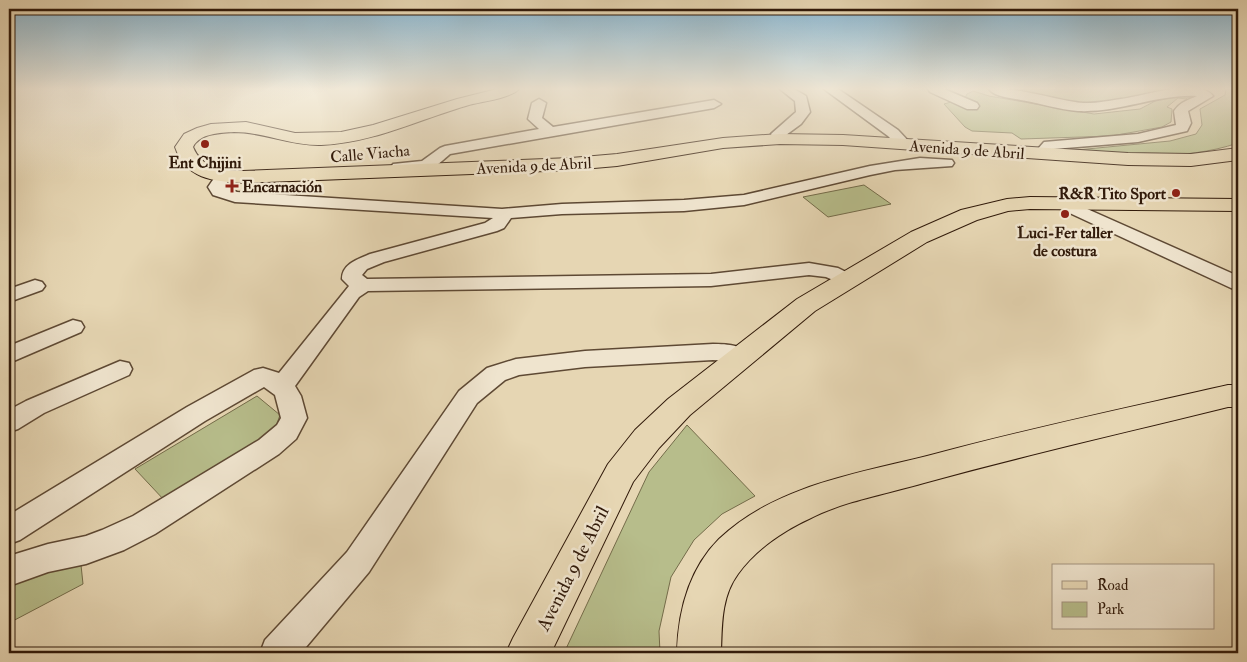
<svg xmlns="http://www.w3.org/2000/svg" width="1247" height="662" font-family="'IM FELL Double Pica',serif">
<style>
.green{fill:#b7bd8b;stroke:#746c4a}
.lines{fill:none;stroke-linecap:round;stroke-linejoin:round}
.minor-casing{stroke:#5e4934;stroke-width:3}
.major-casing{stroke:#311a0a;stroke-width:2}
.minor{fill:#efe4ce;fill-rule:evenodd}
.major{fill:#e6d6b3;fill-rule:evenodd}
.poi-dot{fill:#8f2418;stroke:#efe4ce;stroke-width:2}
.labels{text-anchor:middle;stroke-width:5;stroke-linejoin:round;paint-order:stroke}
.far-street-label{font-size:16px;fill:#311a0a;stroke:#efe4ce}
.far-poi-label{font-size:16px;font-weight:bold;fill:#311a0a;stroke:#efe4ce}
.street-label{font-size:19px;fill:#311a0a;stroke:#efe4ce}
</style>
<rect width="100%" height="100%" fill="#e6d6b3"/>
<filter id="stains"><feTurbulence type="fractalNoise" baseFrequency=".004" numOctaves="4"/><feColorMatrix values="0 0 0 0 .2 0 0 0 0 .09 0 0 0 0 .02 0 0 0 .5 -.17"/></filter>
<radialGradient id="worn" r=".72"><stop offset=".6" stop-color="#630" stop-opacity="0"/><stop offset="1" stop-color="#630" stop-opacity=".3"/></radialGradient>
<path class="green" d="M1010,89H1166L1091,109L1010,91Z
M1226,89H1238V143C1182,162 1124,154 1066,151L1170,141L1196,134L1202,125L1200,109L1225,95Z
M973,91L989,96L1094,114L1140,109L1163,97L1191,95L1186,99L1178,98L1167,107L1172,109L1171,122L1162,127L1111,136L1021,139L1012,133L972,131L965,127L944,104L965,98L967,94Z
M864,185L891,204L828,217L803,197Z
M257,396L280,415L274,432L165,501L135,469Z
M687,425L755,496L722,514L694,540L671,577L659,631L660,653H564L649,472Z
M69,562L81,565L83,584L9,623V579Z"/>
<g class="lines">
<defs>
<path id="minor" d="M780,89H794L806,96L810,112L801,124L786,135L787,139L785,142H775L771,134L796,112L795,101Z
M824,89H838L898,130L912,145L910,148H900L888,136Z
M928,89H944L977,103L979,106L977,109H967L930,92Z
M989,89C1017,87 1047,98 1075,102C1089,105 1107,101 1121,99C1142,97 1198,77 1213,96L1188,111L1191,123L1187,131L1138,142L1053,149L1050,157H1040L1036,151L1044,142L1138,134L1176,125L1174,111C1180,102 1188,100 1197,96C1157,94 1119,113 1078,111C1060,110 1039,103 1021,100C1011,98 995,97 989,89Z
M539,99L546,103L542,118L553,127L714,100L721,104L714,108L450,154C444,159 437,166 430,169C421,172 403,173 393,170L391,167L393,164L422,161L440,148L445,146L539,129L528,119L532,103Z
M920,158L952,160L954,163L952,166L895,170L870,175L744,205L684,211L562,214L511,218L504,228L497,231L384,262L367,269L362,275L367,279L711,274L809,263L838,268L854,276L857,280L854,284L847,286L826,277L809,275L711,286L368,291L359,297L295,386L301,396L307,418L296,439L279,454L155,534L124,550L86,564L48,572L9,586V556L48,544L86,536L102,530L133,516L259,440L277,425L281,418L275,395L264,387L205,421L20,540L9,544V515L187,407L254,370L263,368L279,373L349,286L342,279C342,264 358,259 370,254L485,223L493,218L235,202L213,195L208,187L217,174H229L231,177L224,187L237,192L502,209L562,204L684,200L744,195L870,166Z
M1067,200L1238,276V290L1231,288L1061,209L1058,205L1061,201Z
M35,280L42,282L45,286L42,290L9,302V289Z
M73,320L81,322L84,327L81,332L9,363V346Z
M713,344C727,344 746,345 754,358L750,364C737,367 726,360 713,360L585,367L519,375L505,380L477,403L369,572L301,653H260L265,640L347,552L459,391L487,368L516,359L585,351Z
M120,361L129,363L132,369L129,375L44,413L18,429L9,432V410L26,401Z"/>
<path id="major" d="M497,89H519C512,98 480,102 469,105C420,119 373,143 321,145C291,146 264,132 234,132C220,133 200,133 193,147C202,169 222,170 243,171L571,158L617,154L723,138L780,134L843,135L1128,153L1191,154L1238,148V160L1191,166L1128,165L843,145L780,144L723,148L617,166L571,170L243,183C212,181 186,179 175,147L184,134L197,128L211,124L246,122L295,133L341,132L373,125L457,99Z
M1030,197L1238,199V211L1030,209L1008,211L977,220L927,242L815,311L690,415L659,448L633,482L551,653H506L513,638L608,464L635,430L668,399L797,299L911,232L961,210L1007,199Z
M1228,385H1238V407H1228C1127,432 1025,455 924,483C886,494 844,501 809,519C783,531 755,550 738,574C721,597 722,626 721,653H677C678,612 689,569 719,539C775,486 855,474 927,456C1026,429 1127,408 1228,385Z"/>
</defs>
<use href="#minor" class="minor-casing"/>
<use href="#major" class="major-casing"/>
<use href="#minor" class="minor"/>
<use href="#major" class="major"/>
</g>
<linearGradient id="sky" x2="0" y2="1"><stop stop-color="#87b6d2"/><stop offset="0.49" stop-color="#f4eddd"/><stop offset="1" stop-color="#f4eddd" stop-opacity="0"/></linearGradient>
<rect width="1247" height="181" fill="url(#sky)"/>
<g class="poi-dot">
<circle cx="205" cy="144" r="5"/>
<path d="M229.5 178.5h5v5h5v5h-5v5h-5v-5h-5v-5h5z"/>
<circle cx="1176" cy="193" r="5"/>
<circle cx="1065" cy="214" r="5"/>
</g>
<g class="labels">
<g class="far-street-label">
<text transform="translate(967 149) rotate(4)" y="6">Avenida 9 de Abril</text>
<text transform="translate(370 153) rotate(-5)" y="6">Calle Viacha</text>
<text transform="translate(534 165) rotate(-3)" y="6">Avenida 9 de Abril</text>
</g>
<g class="far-poi-label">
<text x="205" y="168">Ent Chijini</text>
<text x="242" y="192" text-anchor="start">Encarnación</text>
<text x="1166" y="199" text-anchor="end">R&amp;R Tito Sport</text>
<text x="1065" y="238">Luci-Fer taller<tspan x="1065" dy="18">de costura</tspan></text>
</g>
<g class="street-label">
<text transform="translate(572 568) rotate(-63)" y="7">Avenida 9 de Abril</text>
</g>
</g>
<rect width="1247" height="662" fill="none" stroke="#e6d6b3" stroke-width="30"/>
<rect x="10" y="10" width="1227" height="642" fill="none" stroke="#311a0a" stroke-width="2.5"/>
<rect x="15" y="15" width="1217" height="632" fill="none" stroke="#311a0a"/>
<rect x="1052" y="564" width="162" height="65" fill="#efe4ce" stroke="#a39380"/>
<rect x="1062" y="581" width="25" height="8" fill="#e6d6b3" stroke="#a39380"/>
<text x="1097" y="590" font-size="15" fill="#311a0a">Road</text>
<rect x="1062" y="602" width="25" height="15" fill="#b7bd8b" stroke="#a39380"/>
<text x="1097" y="614" font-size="15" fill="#311a0a">Park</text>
<rect width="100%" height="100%" filter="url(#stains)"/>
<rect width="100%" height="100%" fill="url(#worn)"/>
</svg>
